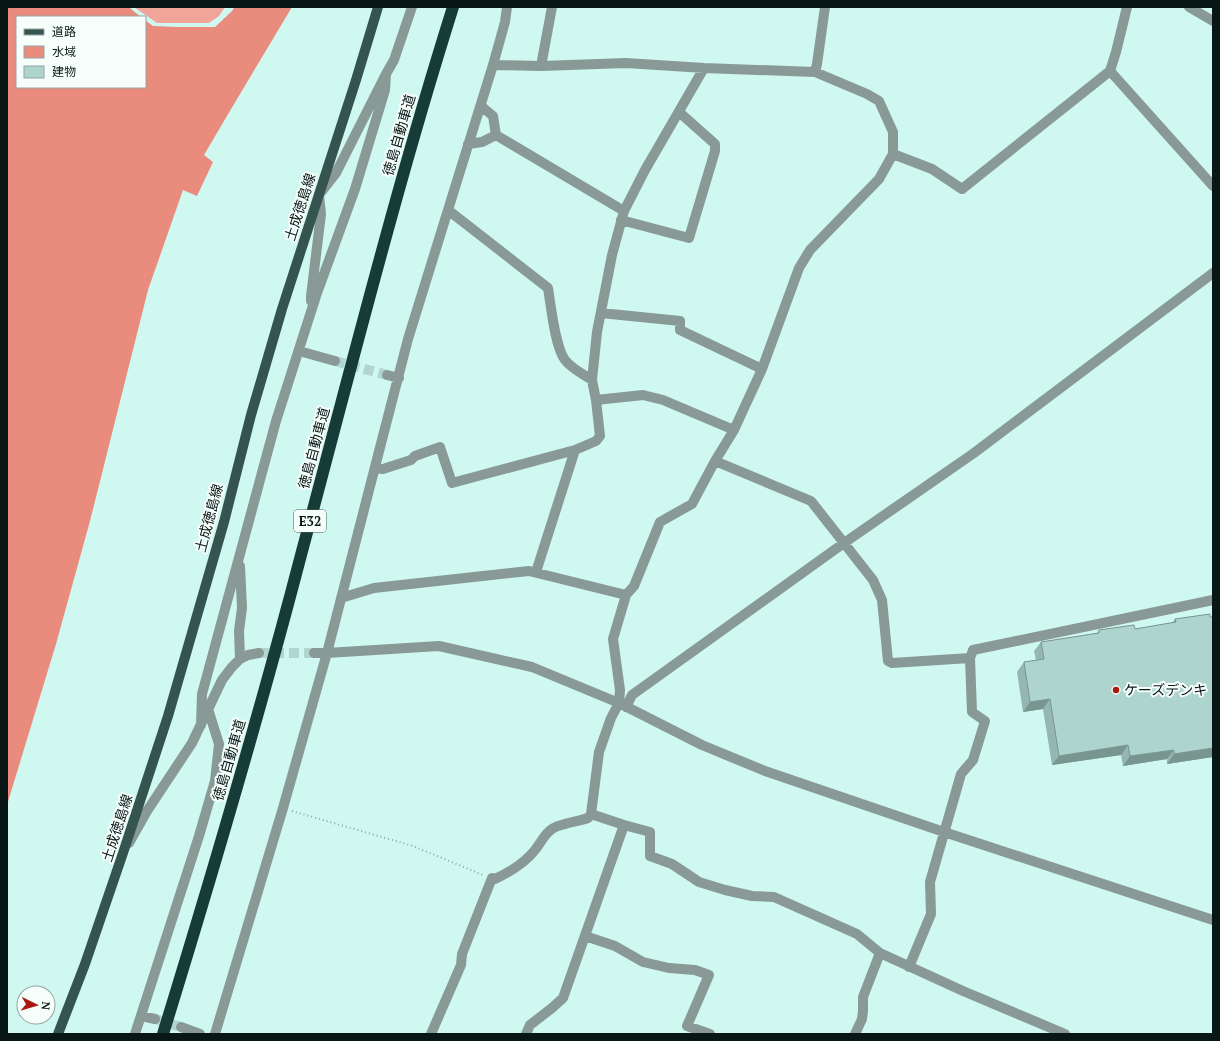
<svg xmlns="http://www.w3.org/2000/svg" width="1220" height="1041" font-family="'PT Serif','Noto Sans JP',serif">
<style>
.grass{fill:#f1a599}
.water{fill:#e98c7e}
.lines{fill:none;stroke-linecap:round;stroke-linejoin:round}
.minor-tunnel{stroke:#b1d6d0;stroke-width:10;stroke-dasharray:10 5;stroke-linecap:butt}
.path{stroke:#8aaaa5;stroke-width:2;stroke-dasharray:1 3;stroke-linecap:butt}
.minor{stroke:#899996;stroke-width:10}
.major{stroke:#36544f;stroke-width:10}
.highway{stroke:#173c37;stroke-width:12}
.wall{fill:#95b7b1}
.shaded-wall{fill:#799590}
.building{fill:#add5ce;stroke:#799590}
.poi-dot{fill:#aa1911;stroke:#f6fefc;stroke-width:1.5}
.labels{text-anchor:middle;stroke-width:4;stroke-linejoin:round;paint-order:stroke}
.shield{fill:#f6fefc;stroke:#4f5c5a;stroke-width:1}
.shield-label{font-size:13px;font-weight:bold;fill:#081715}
.street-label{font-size:14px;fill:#081715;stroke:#f6fefc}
.poi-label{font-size:14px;fill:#081715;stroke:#f6fefc;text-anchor:start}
</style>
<rect width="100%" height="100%" fill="#cff8f1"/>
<path class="grass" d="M134,7H225L219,16L209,23H157Z"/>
<path class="water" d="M7,7H130L131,9L141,17H17V87H145V20L153,26L178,27H215L233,10L234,7H292C263,56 233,105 204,155L213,162L197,196L183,190L148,290L90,521L56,644L7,805Z"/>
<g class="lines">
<path class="minor-tunnel" d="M335,361L387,375
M259,653H314
M155,1019L181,1027"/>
<path class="path" d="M292,811L413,846L483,875"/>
<path class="minor" d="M1189,7L1213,21
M541,66L552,7
M1110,71L1213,186
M815,72L817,64L825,7
M481,106L493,116L496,135L624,211
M468,144L482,142L496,135
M893,154L932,169L962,189L1110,71L1116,52L1127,7
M448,210L548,288C551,306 555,347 565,360C572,369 583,374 592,380
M621,220L689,238L715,151V144L679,112
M311,301V296L321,214L319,195L336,173L386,74L394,60L412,7
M601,313L680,321V330L762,369
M299,351L335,361
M387,375L399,378
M596,400L643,395L663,400L734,430
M715,461L811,501L873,580L882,600L888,661L892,663L970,658
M376,468L383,469L411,460L415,456L440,447L452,483L575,450L596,441L600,436L596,400L592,380L597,332L612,255L624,211L645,170L704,68
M240,566L242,608L239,631L240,659
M536,572L575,450
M341,598L374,588L529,571L626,595
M314,653H327L439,646L532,667L619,703L702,745L765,771L944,832L1213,920
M626,707L632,695L844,543L974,453L1213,273
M201,725L202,694L276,421L317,293L355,189L385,90L386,74
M591,814L624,825L650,832V856L672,864L699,882L725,890L752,896L774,897L857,934L880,953L963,991L1065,1034
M129,843L147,811L192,743L222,680L232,667L240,659L248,655L259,653
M585,936L615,946L643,962L669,968L695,970L709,975L687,1026L710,1034
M909,967L931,914L930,882L961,774L973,760L985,721L972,712L970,658L973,650L1213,600
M141,1016L155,1019
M181,1027L200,1034
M135,1034L199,836L215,781L219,744L208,709
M215,1034L283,808L327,653L408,339L493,65L505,22L507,7
M431,1034L461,965L462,954L492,878L495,879C510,872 524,864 535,850C541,843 544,834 552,829C558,824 580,821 588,818L591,814L599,752L611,718L619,703L620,690L613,639L626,595L634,586L660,522L692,504L715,461L734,430L762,369L799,268L810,250L879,179L893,154V132L879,101L867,94L815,72L704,68L626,63L541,66L493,65
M526,1034L530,1025L552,1008L563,998L624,825
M855,1034L862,1019L863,1011V997L880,953"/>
<path class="major" d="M58,1034L85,964L123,853L168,716L224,522L251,415L282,309L356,80L378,7"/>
<path class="highway" d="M163,1034C212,875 259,716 301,555C350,372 396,188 453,7"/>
</g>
<path class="wall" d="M1210,617H1213V757L1167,764V759L1123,766L1121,755L1052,765L1043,709L1023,712L1017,672L1024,662L1036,660L1034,651L1041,642L1097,633L1099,630L1135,629L1172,623L1175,619Z"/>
<path class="shaded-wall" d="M1050,699L1043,709L1023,712L1030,702Z
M1128,745L1121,755L1052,765L1059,756Z
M1213,748V757L1167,764L1174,754Z
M1174,750L1167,759L1123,766L1130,756Z"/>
<path class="building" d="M1210,614V617H1213V748L1174,754V750L1130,756L1128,745L1059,756L1050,699L1030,702L1024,662L1044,659L1041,642L1099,633V630L1134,625L1135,629L1176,622L1175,619Z"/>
<circle class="poi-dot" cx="1116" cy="690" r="4"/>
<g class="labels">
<rect class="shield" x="294" y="510" width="32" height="22" rx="3"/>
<g class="shield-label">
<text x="310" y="526">E32</text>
</g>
<g class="street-label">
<text transform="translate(399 135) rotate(-74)" y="5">徳島自動車道</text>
<text transform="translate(300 207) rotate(-72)" y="5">土成徳島線</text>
<text transform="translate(314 448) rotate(-75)" y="5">徳島自動車道</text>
<text transform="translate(209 518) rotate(-75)" y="5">土成徳島線</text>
<text transform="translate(229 760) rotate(-74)" y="5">徳島自動車道</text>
<text transform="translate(117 828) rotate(-72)" y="5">土成徳島線</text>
</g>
<g class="poi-label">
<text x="1124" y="695">ケーズデンキ</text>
</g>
</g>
<rect width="1220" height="1041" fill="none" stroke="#081715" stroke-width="16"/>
<rect x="16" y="16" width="130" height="72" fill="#f6fefc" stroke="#97a2a0"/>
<rect x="24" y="29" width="20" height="6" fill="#36544f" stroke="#97a2a0"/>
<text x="52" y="36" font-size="12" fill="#081715">道路</text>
<rect x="24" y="46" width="20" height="12" fill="#e98c7e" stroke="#97a2a0"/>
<text x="52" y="56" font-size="12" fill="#081715">水域</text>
<rect x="24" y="66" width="20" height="12" fill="#add5ce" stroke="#97a2a0"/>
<text x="52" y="76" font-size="12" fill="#081715">建物</text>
<g transform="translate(36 1005) rotate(95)"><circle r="19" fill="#f6fefc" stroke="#97a2a0"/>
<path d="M0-3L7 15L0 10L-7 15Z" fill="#aa1911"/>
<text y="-6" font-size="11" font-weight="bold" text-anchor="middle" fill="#081715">N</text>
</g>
</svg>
